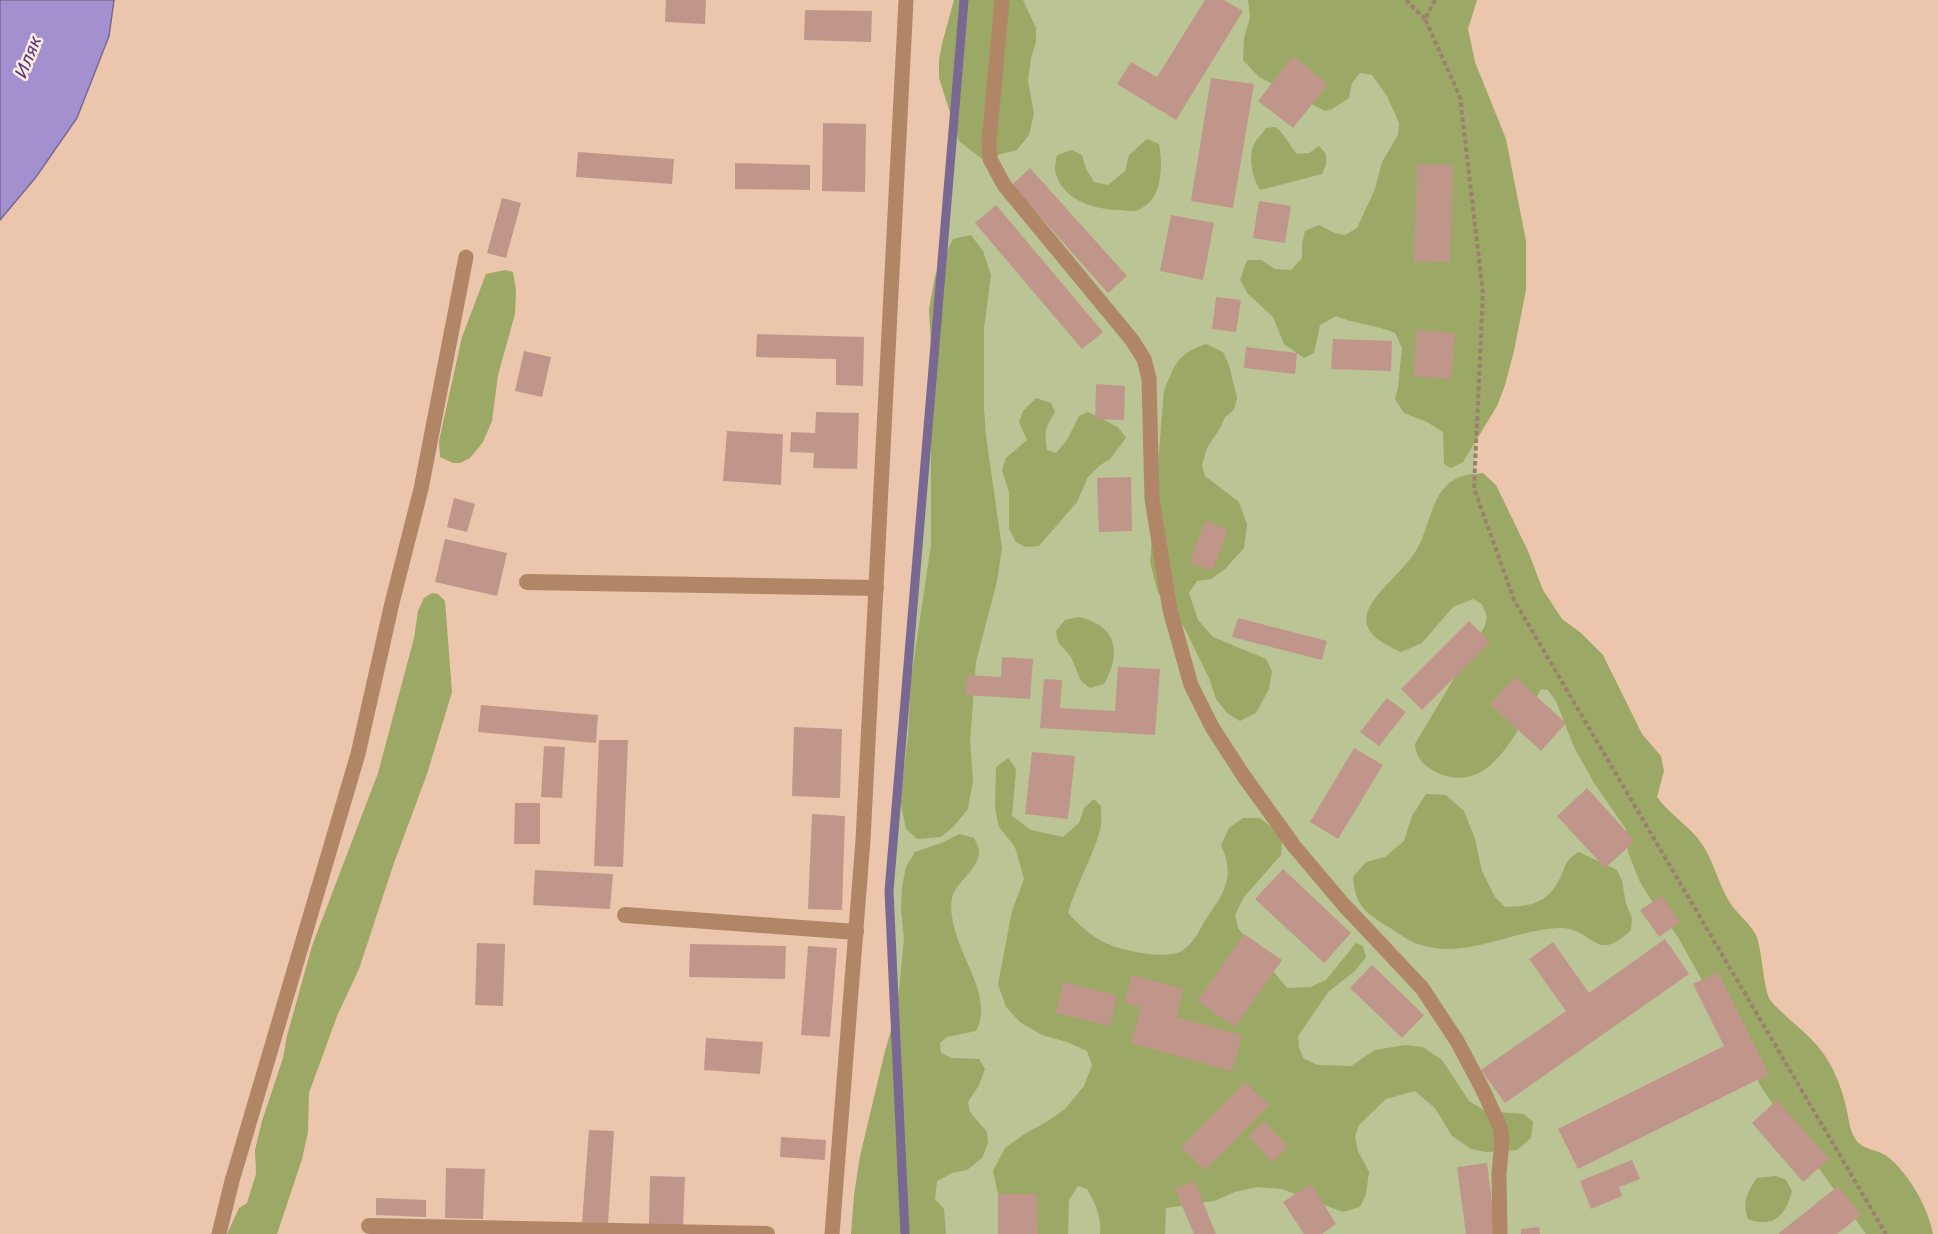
<svg xmlns="http://www.w3.org/2000/svg" width="1938" height="1234" font-family="Rubik,sans-serif">
<style>
.green{fill:#bac494}
.forest{fill:#9ca865}
.water{fill:#a391cf;stroke:#796992;stroke-width:1.5}
.lines{fill:none;stroke-linecap:round;stroke-linejoin:round}
.stream{stroke:#796992;stroke-width:9}
.building{fill:#c1968a}
.path{stroke:#9c806d;stroke-width:4;stroke-dasharray:4.5 3;stroke-linecap:butt}
.service{stroke:#b18667;stroke-width:15}
.minor{stroke:#b18667;stroke-width:16}
.labels{text-anchor:middle;stroke-width:5;stroke-linejoin:round;paint-order:stroke}
.water-label{font-size:18px;font-style:italic;fill:#523782;stroke:#feebdd}
</style>
<rect width="100%" height="100%" fill="#ebc6ac"/>
<path class="green" d="M964,0H1406L1483,293L1474,488L1884,1234H905L889,891Z"/>
<path class="forest" d="M954,0H1023L1036,28V42L1031,58L1028,80L1034,114L1029,135L1017,150L982,159L959,141L939,78V59L943,40Z
M1248,0H1477L1468,29L1475,62L1506,139L1526,241V290L1514,351L1505,385L1497,406L1463,462L1451,468L1444,464L1443,432L1427,422L1404,413L1395,399L1398,388L1402,348L1395,333C1376,325 1355,324 1336,316L1320,325L1314,353L1304,358L1284,344L1273,317L1248,294L1240,280L1247,260H1261L1275,269L1291,270L1302,258V243L1305,231L1319,225L1335,233L1345,235L1357,228L1375,189L1382,162L1398,135L1399,123L1387,96L1372,75L1360,73L1352,83L1349,98L1332,109L1325,111L1259,77L1243,60L1244,38L1250,18Z
M1276,127C1285,135 1289,145 1297,154L1309,153L1319,146L1326,154V165L1322,174L1260,190C1252,177 1248,158 1254,144C1257,138 1263,133 1266,128Z
M1147,139L1159,144C1163,166 1163,200 1138,210C1133,212 1125,210 1120,210C1094,210 1059,199 1055,169C1055,165 1056,159 1057,155L1072,150L1082,155L1086,169L1094,182L1108,185L1125,171L1129,155Z
M971,235L983,251L991,275L984,329V407L986,436L1002,548L997,581L976,662L970,741L973,780L968,809L954,826L941,837L917,839L906,829L900,800L908,736L911,679L931,545V347L929,309L935,276L953,239Z
M505,270L513,272L516,290L515,314L498,375L492,421L483,442L470,458L460,463H453L440,457L439,441L462,337L486,274Z
M1206,344L1223,352L1229,365L1237,398L1234,410L1225,417L1220,428L1207,448L1202,465L1205,476L1239,502L1247,525L1244,548L1225,569L1211,579L1197,581L1189,593L1198,620L1213,637L1266,659L1272,671L1269,689L1256,713L1240,721L1227,713L1216,699L1209,678L1184,627L1158,593L1150,562L1164,391C1175,364 1177,354 1206,344Z
M1036,398L1051,403L1055,412C1045,428 1044,432 1047,450L1056,453L1067,440L1079,416L1088,412L1118,427L1126,438L1110,459L1099,466L1088,477L1077,502L1039,546L1025,547L1016,542L1009,529V492L1002,470L1006,458L1027,440L1019,422L1023,411Z
M1483,473L1496,485L1528,551L1543,590L1562,619L1581,633L1603,655L1642,734L1661,756L1664,771L1657,797C1668,812 1683,822 1695,835C1714,856 1717,885 1733,907C1740,916 1751,925 1756,935C1763,952 1763,991 1771,1001C1788,1021 1811,1034 1825,1056C1836,1072 1843,1092 1847,1111C1849,1122 1850,1131 1856,1140C1864,1151 1879,1149 1888,1157C1909,1174 1928,1207 1933,1234H1866L1763,1090L1678,937L1657,910L1639,880L1628,852L1626,829L1594,783L1574,747L1556,701L1548,690L1541,689C1519,726 1491,799 1436,772C1423,765 1416,758 1415,744L1485,626L1487,617L1482,604L1473,599L1453,607L1422,643L1401,652C1324,620 1396,586 1417,549C1431,525 1431,488 1460,477C1467,474 1476,474 1483,473Z
M432,593L438,594L445,601L452,692L427,774L394,863L359,969L337,1016L309,1093L308,1132L302,1159L277,1234H227L239,1208L247,1203L256,1174L255,1150L262,1121L283,1058L287,1036L312,946L378,773L414,638L418,611L424,598Z
M1079,617C1117,626 1122,652 1104,684L1090,688L1081,681L1071,657L1058,642L1056,631L1065,620Z
M1008,758L1016,769L1012,816L1031,830L1063,837L1079,823L1084,808L1094,799L1101,806C1101,814 1102,823 1100,830C1092,859 1076,884 1068,913C1079,925 1092,937 1108,944C1123,951 1165,959 1180,952C1196,943 1200,927 1210,913C1227,889 1234,873 1221,845L1229,828L1243,818H1260L1272,828L1282,841L1281,855L1244,897L1235,915L1238,928L1287,988L1311,987L1326,980L1356,943L1363,946L1366,957L1355,971L1329,991L1298,1036L1299,1048L1304,1059L1318,1065L1351,1066L1375,1050L1405,1045L1423,1047L1442,1060L1469,1101L1485,1111L1524,1114L1533,1122L1531,1138L1517,1150L1486,1152L1471,1149L1452,1136L1435,1108L1415,1091L1386,1099L1359,1125L1355,1136L1358,1151L1369,1172L1366,1194L1360,1207L1343,1212L1282,1189L1257,1187L1235,1192L1214,1201L1166,1208L1165,1234H1100C1102,1217 1095,1203 1087,1189L1078,1186L1069,1200L1068,1234H1007L993,1171L1005,1148L1026,1133L1048,1121L1065,1109L1084,1086L1092,1065L1087,1051L1067,1042L1042,1035L1020,1022L1006,1007L998,984L1012,911L1024,879L1015,847L999,827L995,808L996,767Z
M1426,794L1446,795L1464,811L1475,839L1482,871L1495,897L1505,907C1530,906 1548,904 1560,878C1568,863 1563,862 1579,852L1617,870L1622,881L1626,904L1632,918L1631,930C1594,966 1594,926 1558,928C1511,930 1462,962 1415,943C1405,939 1396,931 1387,926C1364,912 1355,904 1353,877L1366,862L1385,857L1404,841L1412,816Z
M959,834L974,838C976,842 979,847 979,851C980,869 956,881 952,898C950,906 952,919 954,926C960,958 994,999 976,1031L947,1037L940,1043L941,1053L952,1058L979,1059L985,1069L979,1085L968,1102L970,1112L987,1132L988,1143L982,1158L967,1170L952,1173L937,1181L935,1199L944,1209L946,1234H851L854,1195L860,1156L885,1051L897,1009L904,939L901,910L902,887L906,867L915,852L944,842Z
M1776,1176L1786,1180L1792,1191C1786,1214 1774,1229 1748,1219C1742,1203 1747,1192 1757,1178Z"/>
<path class="water" d="M0,0H114L109,36L77,118L36,177L0,220Z"/>
<g class="lines">
<path class="stream" d="M905,1234L889,891L964,0"/>
</g>
<path class="building" d="M666,0H706L705,24L665,22Z
M1205,0H1224L1243,11L1176,120L1117,84L1131,62L1157,77Z
M805,10L872,11L871,42L804,40Z
M1293,56L1328,84L1293,128L1258,101Z
M1211,78L1254,84L1233,208L1191,201Z
M823,123L866,124L865,192L822,191Z
M578,152L674,159L672,184L576,177Z
M735,163L810,165V190L735,189Z
M1417,164L1453,165L1450,262L1414,261Z
M1030,168L1127,276L1108,293L1012,185Z
M502,198L521,203L506,258L487,253Z
M1259,201L1291,206L1285,243L1253,238Z
M996,205L1103,332L1082,349L975,223Z
M1171,215L1214,223L1203,280L1160,271Z
M1216,297L1241,300L1236,332L1212,329Z
M1417,330L1455,333L1451,379L1413,376Z
M757,334L864,337L863,386L836,385V359L756,357Z
M1333,339L1392,341L1391,371L1331,369Z
M1246,347L1297,353L1295,374L1244,368Z
M524,351L551,357L542,397L515,391Z
M1096,384L1125,386L1124,420L1095,419Z
M816,412L859,413L857,469L813,468L814,453L790,452L791,432L815,433Z
M727,431L783,434L781,485L723,481Z
M1131,477L1132,531L1099,532L1097,478Z
M454,498L475,504L467,532L447,527Z
M1205,521L1228,530L1212,571L1190,562Z
M445,539L507,553L497,596L435,582Z
M1238,618L1327,641L1322,660L1232,637Z
M1469,621L1490,642L1422,710L1401,689Z
M1002,657L1033,659L1030,699L965,695L967,675L1001,677Z
M1118,667L1160,669L1155,735L1040,728L1044,679L1062,680L1060,708L1115,711Z
M1515,677L1566,723L1541,751L1490,704Z
M1387,698L1406,712L1379,746L1360,732Z
M481,705L598,715L596,743L478,732Z
M794,727L842,729L840,798L792,796Z
M599,740H628L623,867L594,866Z
M544,746L565,747L562,798L541,797Z
M1354,748L1383,765L1338,839L1310,822Z
M1032,752L1075,756L1068,819L1025,814Z
M1587,788L1635,841L1605,868L1557,816Z
M515,803H540V844H514Z
M812,814L845,816L842,910L808,909Z
M1283,869L1351,933L1324,963L1255,899Z
M535,870L613,874L610,909L533,905Z
M1662,896L1680,922L1659,937L1640,910Z
M1244,934L1282,960L1235,1027L1197,1001Z
M1665,939L1689,974L1505,1103L1481,1070L1566,1011L1529,959L1553,942L1589,993Z
M477,943L505,944L503,1006L475,1005Z
M690,944L786,946L785,979L689,977Z
M808,946L837,948L830,1037L801,1035Z
M1372,965L1424,1015L1402,1038L1350,988Z
M1718,972L1769,1074L1578,1169L1558,1129L1724,1046L1693,984Z
M1132,975L1183,989L1176,1017L1242,1035L1232,1071L1131,1043L1141,1007L1125,1003Z
M1063,982L1117,995L1110,1026L1056,1013Z
M706,1038L763,1042L760,1074L704,1070Z
M1245,1082L1269,1105L1205,1170L1181,1147Z
M1777,1100L1829,1159L1803,1182L1752,1123Z
M1264,1121L1288,1147L1272,1162L1248,1136Z
M589,1130L614,1131L608,1224L582,1222Z
M781,1137L826,1140L825,1160L780,1157Z
M1632,1160L1640,1179L1619,1187L1622,1196L1591,1209L1580,1181Z
M1487,1163L1496,1234H1466L1457,1167Z
M446,1168L485,1169L483,1219L445,1218Z
M650,1176L685,1177L683,1226H649Z
M1194,1181L1216,1234H1194L1175,1189Z
M1311,1184L1336,1224L1322,1234H1304L1283,1202Z
M1838,1186L1861,1215L1837,1234H1778Z
M998,1194H1037L1038,1234H998Z
M376,1198L426,1200V1217L376,1215Z
M1539,1227L1540,1234H1521V1229Z"/>
<g class="lines">
<path class="path" d="M1406,0L1425,19
M1435,0L1425,19L1460,97L1483,293L1474,488L1514,600L1886,1234"/>
<path class="service" d="M1002,0L989,142L990,159L1004,185L1132,340L1144,359L1149,378L1152,499L1170,610L1191,685L1212,727L1243,775L1294,846L1343,904L1422,988L1457,1041L1483,1090L1500,1127L1502,1140L1499,1174L1500,1234
M219,1234L232,1181L358,754L392,603L421,489L466,257
M832,1234L863,840L906,0"/>
<path class="minor" d="M527,582L876,588
M625,915L856,932
M369,1226L767,1234"/>
</g>
<g class="labels">
<g class="water-label">
<text transform="translate(28 57) rotate(-68)" y="6">Иляк</text>
</g>
</g>
</svg>
